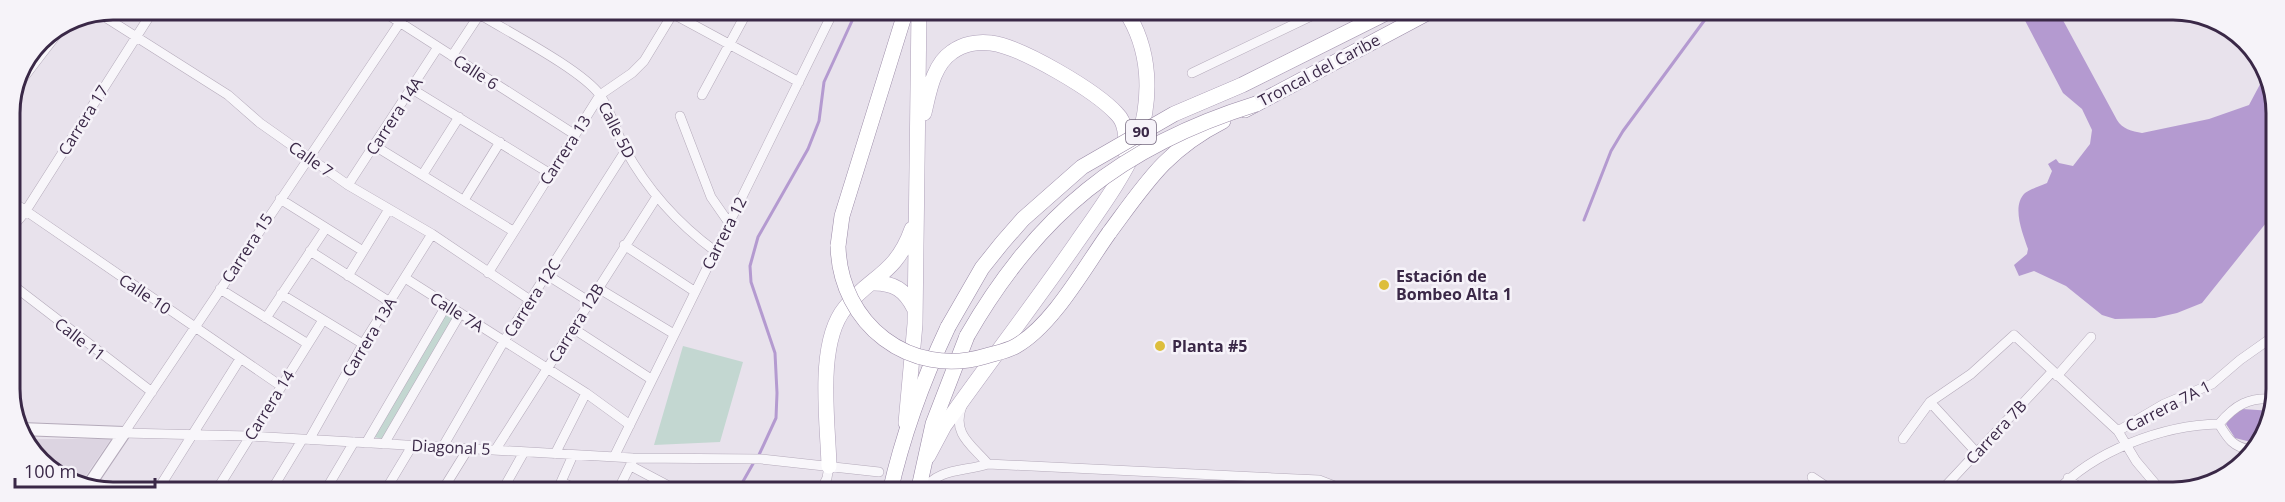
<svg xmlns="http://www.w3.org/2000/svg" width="2285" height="502" font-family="'Open Sans',sans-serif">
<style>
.built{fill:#dcd4e1}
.green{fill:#c3d7d1}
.water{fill:#b49ad0}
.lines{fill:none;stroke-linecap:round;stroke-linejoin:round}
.stream{stroke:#b49ad0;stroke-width:3}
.minor-casing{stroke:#b4aaba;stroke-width:10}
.tertiary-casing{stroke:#b4aaba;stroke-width:14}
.primary-casing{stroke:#aea0b9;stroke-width:16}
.trunk-casing{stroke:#9888a5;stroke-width:16}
.minor{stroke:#f8f6fa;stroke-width:9}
.tertiary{stroke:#f8f6fa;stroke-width:12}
.primary{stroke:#fff;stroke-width:15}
.trunk{stroke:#fff;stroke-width:15}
.trunk-bridge-casing{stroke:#9888a5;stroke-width:16;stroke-linecap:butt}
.trunk-bridge{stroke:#fff;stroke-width:15}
.poi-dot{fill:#ddbe3c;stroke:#f6f3f9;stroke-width:2}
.labels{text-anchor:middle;stroke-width:5;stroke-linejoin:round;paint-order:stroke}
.shield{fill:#f6f3f9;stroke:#72657c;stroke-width:1.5}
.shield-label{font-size:15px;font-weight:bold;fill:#3a2847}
.street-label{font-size:16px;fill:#3a2847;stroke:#f6f3f9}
.poi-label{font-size:16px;font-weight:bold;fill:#3a2847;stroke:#f6f3f9;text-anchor:start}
.rim{fill:none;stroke:#3a2847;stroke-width:3}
</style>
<rect width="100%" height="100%" fill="#e8e2ec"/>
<path class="built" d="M27,439H111L80,484L39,463Z"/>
<path class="green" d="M447,309L456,315L383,439L374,437Z
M683,346L743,362L720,442L654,445Z"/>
<path class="water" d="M2020,11H2058L2117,120C2122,129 2132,131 2142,133L2209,119L2249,105L2265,75L2274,92V213L2202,303L2177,313L2155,318L2115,319L2102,315L2066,286L2034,271L2019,276L2014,265L2027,254L2028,249C2023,234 2011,206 2025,193C2031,189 2040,186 2047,183L2052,171L2048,164L2056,159L2059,163L2073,166L2090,144L2092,130L2082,109L2063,93Z
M2242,409L2273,411L2255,443L2235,438L2226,424L2233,414Z"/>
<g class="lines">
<path class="stream" d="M1584,220L1611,151L1623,131L1712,10
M758,457L776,418L777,393L775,353L751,282L750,266L758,237L808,149L819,121L824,82L857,10
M737,492L754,462"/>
<defs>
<path id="minor" d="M379,9L574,134
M471,9C502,29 580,68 600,95C611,111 616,132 625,149C648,191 677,223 715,251
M666,10L799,82
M97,12L228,95L260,123L348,185L432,234L530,300
M452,56L483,9
M1192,73L1324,10
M21,81L67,21
M412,89L549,173
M702,95L748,10
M680,116L711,197L729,223
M375,146L513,231
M423,174L459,117
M348,185L438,47
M280,199L363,251
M10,200L281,386
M464,200L500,142
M10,230L25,212L154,9
M624,245L694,291
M310,251L390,302
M488,273L600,95L632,73L644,61L675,10
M547,275L590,302
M348,276L389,209
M405,278L586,393L630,425
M10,283L152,392
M598,288L674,334
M220,289L308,344
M281,294L363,344
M266,318L326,228
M574,329L651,379
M2057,376L2091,337
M1930,402L1977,453
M962,406C951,434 973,446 988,464
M2219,424C2235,405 2249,397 2274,399
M2219,424C2228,439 2233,447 2251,450
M2118,431L2164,404L2212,384L2240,360L2274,336
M124,433L249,436L633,458L761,459L879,472
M124,433L409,9
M1903,439L1930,402L1971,374L2014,335L2118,431L2136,461L2163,493
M309,440L363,344L432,234
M366,443L446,306
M384,444L460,314
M442,448L504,341L626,150
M496,449L656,198
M555,454L586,393
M614,457L834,10
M631,466L680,492
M1812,477L1836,493
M2068,478L2085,493
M562,482L579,491
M157,491L240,359
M216,491L323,320
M271,491L302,440
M325,491L354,442
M385,491L412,446
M442,491L468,449
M502,491L524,452
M557,491L573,455
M617,492L632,462
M820,492L827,478L829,466
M921,492C939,467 963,472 988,464L1319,480L1350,492
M1304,492L1319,480
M1939,493L2052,372
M2055,493C2093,451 2163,425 2219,424"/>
<path id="tertiary" d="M21,429L124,433
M87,488L124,433"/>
<path id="primary" d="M924,113C929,92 933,65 952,52C963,44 978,41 991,43C1022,47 1096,91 1117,114C1127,124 1126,140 1126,153
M874,283C894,283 905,290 914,308
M906,423L915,324L919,10
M928,456L944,426C988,364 1034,304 1077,242C1095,216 1129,170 1138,141C1152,97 1151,49 1125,10
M829,466C828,422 816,344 845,308C870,276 896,275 912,229"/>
<path id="trunk" d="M1245,110L1433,10
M1109,233C1146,183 1166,150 1223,121
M838,246L842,216L906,10
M890,492C903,434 923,380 948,327
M918,492L933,424L967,336"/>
</defs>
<use href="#minor" class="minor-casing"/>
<use href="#tertiary" class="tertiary-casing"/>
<use href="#primary" class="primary-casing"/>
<use href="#trunk" class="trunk-casing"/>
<use href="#minor" class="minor"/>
<use href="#tertiary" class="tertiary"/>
<use href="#primary" class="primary"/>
<use href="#trunk" class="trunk"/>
<defs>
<path id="trunk-bridge" d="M838,246C840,324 910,379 986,356C996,353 1007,351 1016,346C1053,325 1084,268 1109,233
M948,327L982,268L1002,243L1023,219L1082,167L1174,114L1242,85L1392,10
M967,336C1037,214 1121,146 1256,104"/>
</defs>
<use href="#trunk-bridge" class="trunk-bridge-casing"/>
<use href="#trunk-bridge" class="trunk-bridge"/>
</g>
<g class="poi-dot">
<circle cx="1384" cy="285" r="6"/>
<circle cx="1160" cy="346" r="6"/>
</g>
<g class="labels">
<rect class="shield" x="1126" y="120" width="30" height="24" rx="4.5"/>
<g class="shield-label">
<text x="1141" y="137">90</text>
</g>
<g class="street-label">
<text transform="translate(1319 70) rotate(-28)" y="6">Troncal del Caribe</text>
<text transform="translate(476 72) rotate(33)" y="6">Calle 6</text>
<text transform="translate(394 116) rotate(-57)" y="6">Carrera 14A</text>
<text transform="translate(83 120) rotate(-58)" y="6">Carrera 17</text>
<text transform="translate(617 130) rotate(63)" y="6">Calle 5D</text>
<text transform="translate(565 150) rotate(-57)" y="6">Carrera 13</text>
<text transform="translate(311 159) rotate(35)" y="6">Calle 7</text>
<text transform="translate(724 233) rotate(-63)" y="6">Carrera 12</text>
<text transform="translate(247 248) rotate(-57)" y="6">Carrera 15</text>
<text transform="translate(145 294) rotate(34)" y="6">Calle 10</text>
<text transform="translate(532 298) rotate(-57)" y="6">Carrera 12C</text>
<text transform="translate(457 312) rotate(32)" y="6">Calle 7A</text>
<text transform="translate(576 323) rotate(-58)" y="6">Carrera 12B</text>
<text transform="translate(369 337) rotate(-59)" y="6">Carrera 13A</text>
<text transform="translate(80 339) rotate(38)" y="6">Calle 11</text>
<text transform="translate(269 405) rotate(-58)" y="6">Carrera 14</text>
<text transform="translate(2168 406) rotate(-27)" y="6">Carrera 7A 1</text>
<text transform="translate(1996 432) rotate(-47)" y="6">Carrera 7B</text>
<text transform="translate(451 447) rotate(3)" y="6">Diagonal 5</text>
</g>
<g class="poi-label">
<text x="1396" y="282">Estación de<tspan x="1396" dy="18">Bombeo Alta 1</tspan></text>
<text x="1172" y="352">Planta #5</text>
</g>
</g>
<path d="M0 0H2285V502H0ZM113 20H2173A93 93 0 0 1 2266 113V389A93 93 0 0 1 2173 482H113A93 93 0 0 1 20 389V113A93 93 0 0 1 113 20Z" fill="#f6f3f9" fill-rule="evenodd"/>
<path class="rim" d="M113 20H2173A93 93 0 0 1 2266 113V389A93 93 0 0 1 2173 482H113A93 93 0 0 1 20 389V113A93 93 0 0 1 113 20Z"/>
<path d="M15 478v9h140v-9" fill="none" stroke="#3a2847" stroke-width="3"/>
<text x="24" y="478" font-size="18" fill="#3a2847" stroke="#f6f3f9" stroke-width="4.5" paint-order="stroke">100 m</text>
</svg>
